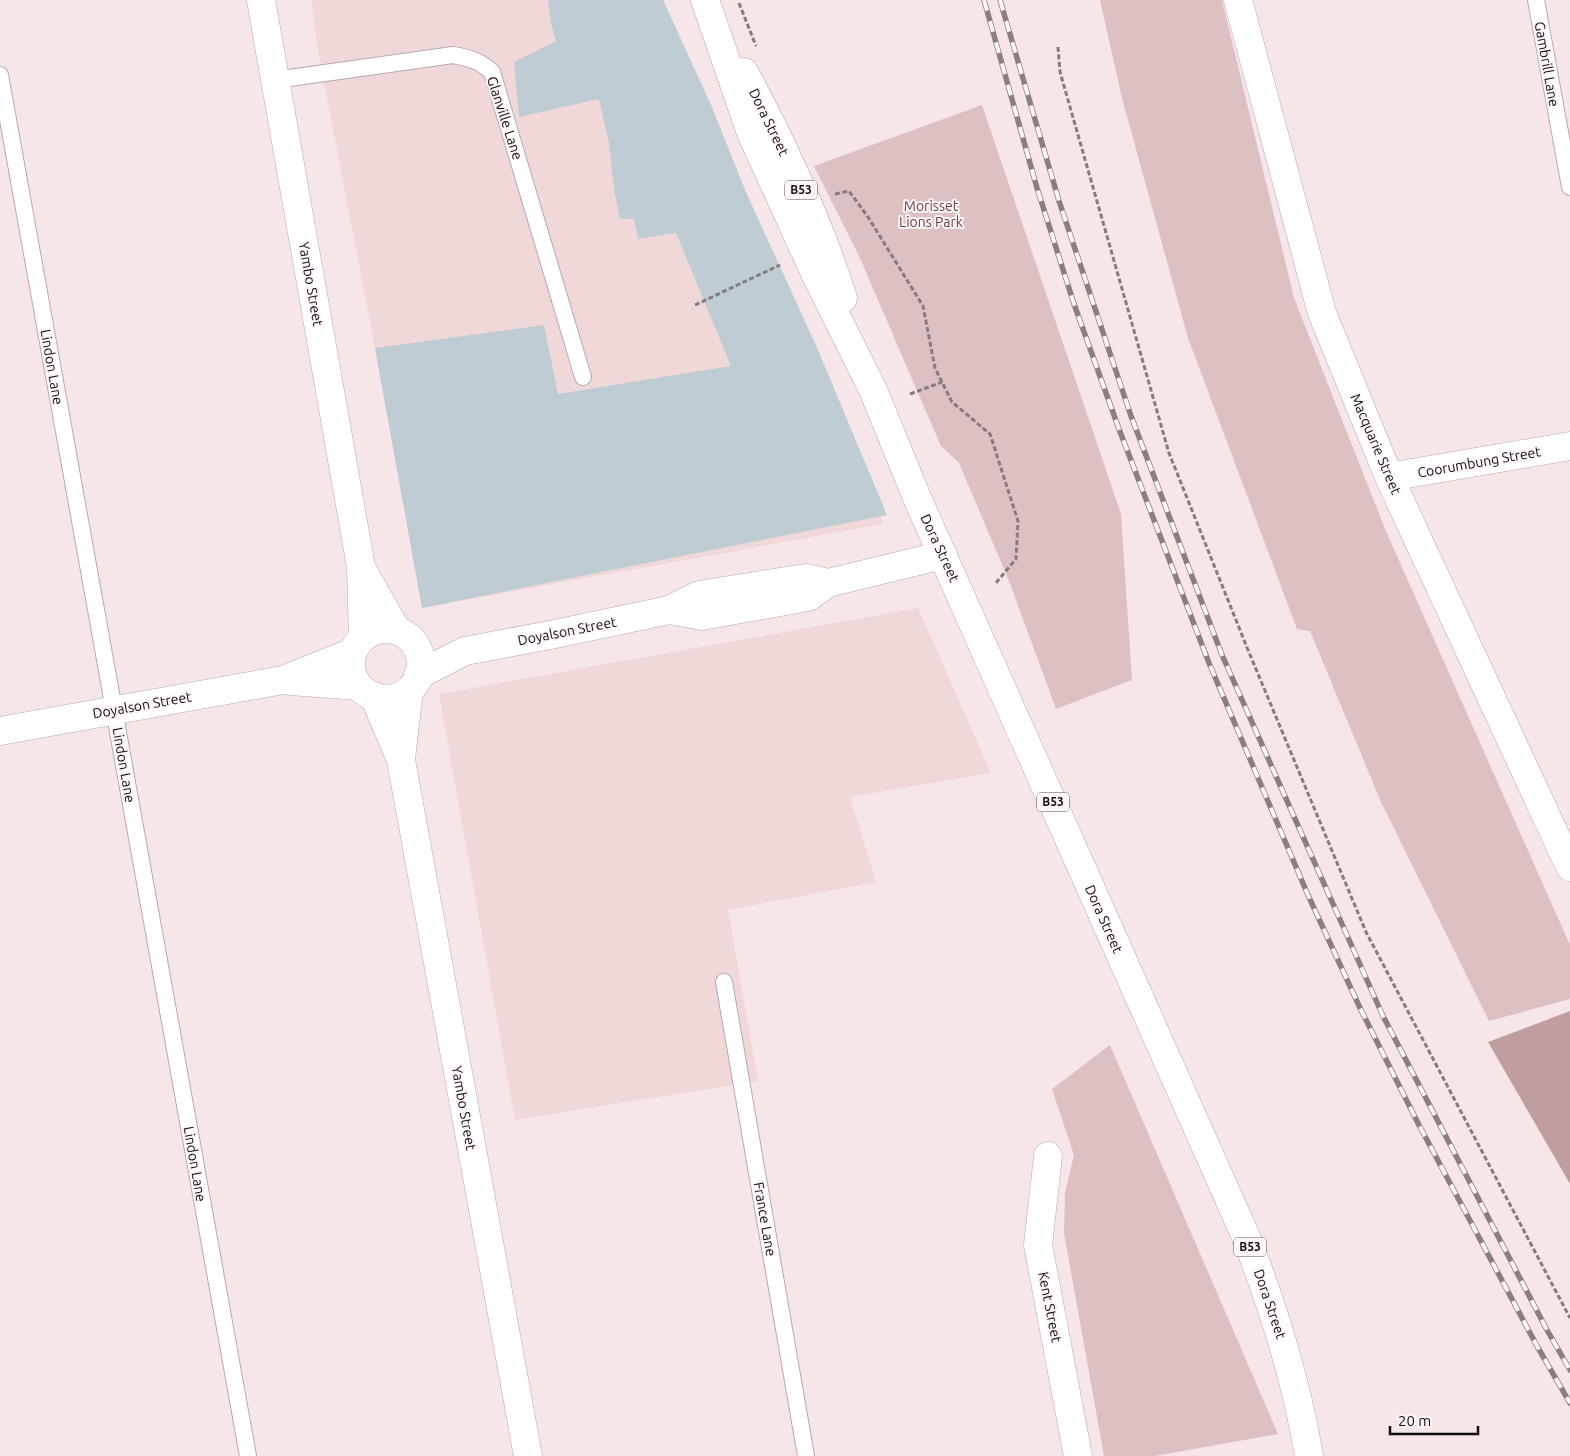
<svg xmlns="http://www.w3.org/2000/svg" width="1570" height="1456" font-family="Ubuntu,sans-serif">
<style>
.built{fill:#f0d8d9}
.green{fill:#ddc0c1}
.forest{fill:#c09e9f}
.building{fill:#bfccd3}
.lines{fill:none;stroke-linecap:round;stroke-linejoin:round}
.service-casing{stroke:#b8a9aa;stroke-width:18}
.minor-casing{stroke:#b8a9aa;stroke-width:29}
.primary-casing{stroke:#b8a9aa;stroke-width:29}
.path{stroke:#867c7c;stroke-width:3;stroke-dasharray:5 2.5;stroke-linecap:butt}
.service{stroke:#fff;stroke-width:16}
.minor{stroke:#fff;stroke-width:28}
.primary{stroke:#fff;stroke-width:28}
.rail-casing{stroke:#897f7f;stroke-width:5.5}
.rail{stroke:#fdf6f6;stroke-width:4;stroke-dasharray:11;stroke-linecap:butt}
.labels{text-anchor:middle;stroke-width:4;stroke-linejoin:round;paint-order:stroke}
.shield{fill:#fdf6f6;stroke:#585353;stroke-width:1}
.shield-label{font-size:12px;font-weight:bold;fill:#120d0d}
.street-label{font-size:14px;fill:#120d0d;stroke:#fdf6f6}
.park-label{font-size:14px;fill:#703d41;stroke:#fdf6f6}
</style>
<rect width="100%" height="100%" fill="#f6e6e7"/>
<path class="built" d="M311,0H657L883,524L422,608L375,348L319,56Z
M918,608L991,773L850,797L876,882L728,910L758,1081L515,1120L439,694Z"/>
<path class="green" d="M1100,0H1222L1294,298L1385,529L1570,945V999L1489,1021L1381,802L1310,631L1297,629L1188,338L1122,98Z
M982,105L1121,514L1132,680L1056,709L1009,581L959,463L941,446L859,256L814,166Z
M1110,1045L1278,1434L1155,1456H1104L1064,1233L1065,1193L1074,1155L1052,1089Z"/>
<path class="forest" d="M1570,1011V1184L1488,1042Z"/>
<path class="building" d="M548,0H663L711,105L745,190L818,350L887,515L422,608L375,348L544,325L558,394L731,366L676,233L638,239L634,219H620L614,189L609,143L599,99L519,117L514,62L556,41L551,24Z"/>
<g class="lines">
<defs>
<path id="service" d="M1536,0L1570,187
M0,75L248,1456
M275,80L453,55C470,58 480,61 492,72L583,377
M724,982L806,1456"/>
<path id="minor" d="M261,0L361,567L363,637
M1238,0L1322,313L1389,477L1570,867
M1389,477L1570,446
M363,571L397,631
M669,610L702,616L808,597L828,583L943,555
M351 664a35 35 0 1 1 70 0a35 35 0 1 1-70 0Z
M418,675L465,651L555,634L669,610L699,595L806,578L828,583
M290,681L359,686
M374,696L401,760L528,1456
M0,731L283,680L353,652
M401,759L409,690
M1048,1156L1038,1245L1078,1456"/>
<path id="primary" d="M705,0L751,133L814,271L873,390L918,500L1246,1237C1274,1310 1296,1379 1309,1456
M744,72C783,144 818,220 843,298"/>
</defs>
<use href="#service" class="service-casing"/>
<use href="#minor" class="minor-casing"/>
<use href="#primary" class="primary-casing"/>
<path class="path" d="M739,3L756,46
M1058,47L1060,72L1169,453L1248,650L1366,932L1570,1318
M835,194L849,191L868,217L923,306L935,368L952,402L990,434L1018,521L1016,559L995,584
M695,305L780,265
M910,394L942,382"/>
<use href="#service" class="service"/>
<use href="#minor" class="minor"/>
<use href="#primary" class="primary"/>
<defs>
<path id="rail" d="M984,0L1037,188L1074,304L1119,429L1209,663L1308,895L1360,1008L1419,1125L1537,1346L1570,1403
M1000,0L1059,201L1131,416L1222,655L1383,1016L1547,1330L1570,1370"/>
</defs>
<use href="#rail" class="rail-casing"/>
<use href="#rail" class="rail"/>
</g>
<g class="labels">
<g class="shield">
<rect x="785" y="180.5" width="32" height="19" rx="4"/>
<rect x="1037" y="792.5" width="32" height="19" rx="4"/>
<rect x="1234" y="1237.5" width="32" height="19" rx="4"/>
</g>
<g class="shield-label">
<text x="801" y="194">B53</text>
<text x="1053" y="806">B53</text>
<text x="1250" y="1251">B53</text>
</g>
<g class="street-label">
<text transform="translate(1547 64) rotate(80)" y="5">Gambrill Lane</text>
<text transform="translate(505 118) rotate(72)" y="5">Glanville Lane</text>
<text transform="translate(769 122) rotate(64)" y="5">Dora Street</text>
<text transform="translate(311 284) rotate(80)" y="5">Yambo Street</text>
<text transform="translate(52 367) rotate(80)" y="5">Lindon Lane</text>
<text transform="translate(1376 444) rotate(67)" y="5">Macquarie Street</text>
<text transform="translate(1479 462) rotate(-10)" y="5">Coorumbung Street</text>
<text transform="translate(940 548) rotate(65)" y="5">Dora Street</text>
<text transform="translate(567 631) rotate(-11)" y="5">Doyalson Street</text>
<text transform="translate(142 705) rotate(-10)" y="5">Doyalson Street</text>
<text transform="translate(124 765) rotate(80)" y="5">Lindon Lane</text>
<text transform="translate(1104 919) rotate(66)" y="5">Dora Street</text>
<text transform="translate(464 1108) rotate(80)" y="5">Yambo Street</text>
<text transform="translate(195 1164) rotate(80)" y="5">Lindon Lane</text>
<text transform="translate(765 1219) rotate(80)" y="5">France Lane</text>
<text transform="translate(1270 1304) rotate(71)" y="5">Dora Street</text>
<text transform="translate(1050 1307) rotate(79)" y="5">Kent Street</text>
</g>
<g class="park-label">
<text x="931" y="211">Morisset<tspan x="931" dy="16">Lions Park</tspan></text>
</g>
</g>
<path d="M1390 1426v8h88v-8" fill="none" stroke="#120d0d" stroke-width="2.5"/>
<text x="1398" y="1426" font-size="15" fill="#120d0d" stroke="#fdf6f6" stroke-width="4" paint-order="stroke">20 m</text>
</svg>
